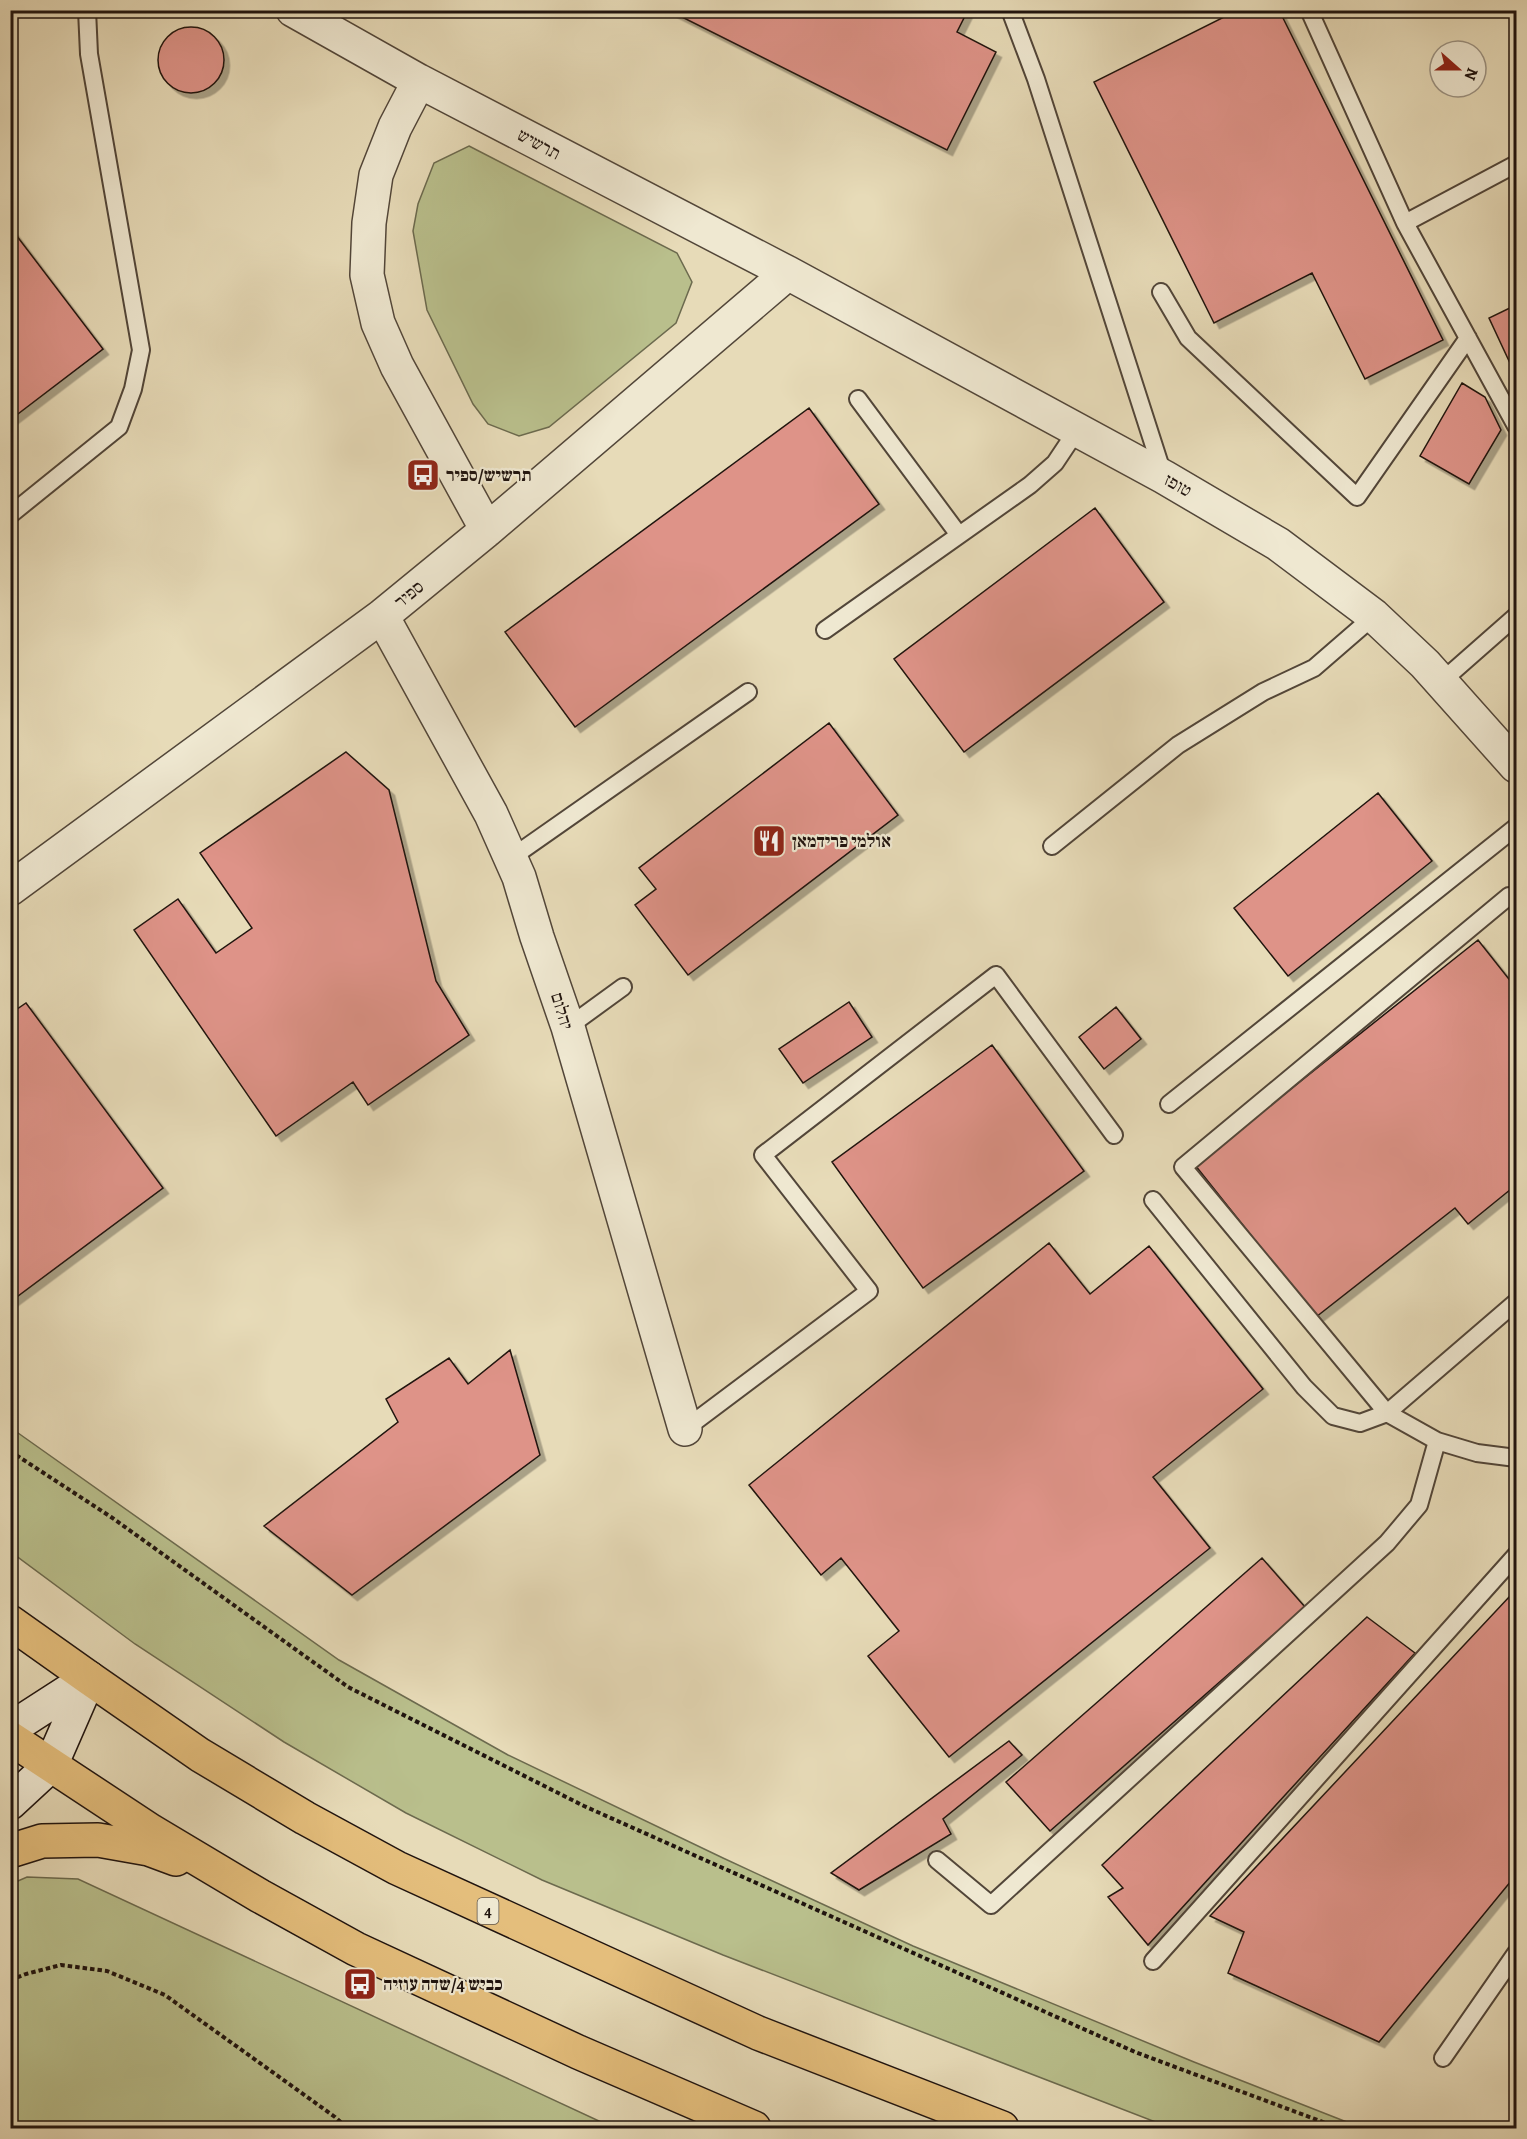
<svg xmlns="http://www.w3.org/2000/svg" width="1527" height="2139" font-family="Alegreya,'Frank Ruhl Libre',serif">
<style>
.green{fill:#b9bf8c;stroke:#6c6a4e;stroke-width:1.5}
.building{fill:#de9388;stroke:#20140f;stroke-width:1.5;filter:url(#shadow)}
.lines{fill:none;stroke-linecap:round;stroke-linejoin:round}
.service-casing{stroke:#524639;stroke-width:20}
.minor-casing{stroke:#524639;stroke-width:36}
.secondary-casing{stroke:#20140f;stroke-width:36}
.trunk-casing{stroke:#20140f;stroke-width:36}
.path{stroke:#20140f;stroke-width:4;stroke-dasharray:4.5 3;stroke-linecap:butt}
.service{stroke:#efe8d1;stroke-width:16}
.minor{stroke:#efe8d1;stroke-width:33}
.secondary{stroke:#efe8d1;stroke-width:33}
.trunk{stroke:#e4be7c;stroke-width:33}
.labels{text-anchor:middle;stroke-width:4.5;stroke-linejoin:round;paint-order:stroke}
.shield{fill:#efe8d1;stroke:#5e5449;stroke-width:1.5}
.shield-label{font-size:16px;font-weight:bold;fill:#20140f}
.street-label{font-size:18px;fill:#20140f;stroke:#efe8d1}
.poi-label{font-size:18px;font-weight:bold;fill:#20140f;stroke:#efe8d1;text-anchor:start}
</style>
<defs>
<filter id="shadow"><feDropShadow dx="5.5" dy="5.5" stdDeviation="0" flood-color="#0004"/></filter>
</defs>
<rect width="100%" height="100%" fill="#e7dbb8"/>
<filter id="stains"><feTurbulence type="fractalNoise" baseFrequency=".00333" numOctaves="4"/><feColorMatrix values="0 0 0 0 .2 0 0 0 0 .09 0 0 0 0 .02 0 0 0 .5 -.17"/></filter>
<radialGradient id="worn" r=".72"><stop offset=".6" stop-color="#630" stop-opacity="0"/><stop offset="1" stop-color="#630" stop-opacity=".3"/></radialGradient>
<path class="green" d="M469,146L677,253L692,282L676,323L549,427L519,436L488,424L473,404L427,310L413,231L418,204L434,163Z
M11,1428L339,1660L508,1755L723,1858L913,1946L1194,2062L1362,2128H1171L723,1955L542,1880L406,1813L284,1742L135,1644L11,1552Z
M27,1877L78,1879L614,2128H11V1884Z"/>
<path class="building" d="M668,10H968L957,32L996,52L947,150Z
M1238,10H1279L1443,340L1365,379L1312,273L1214,323L1094,82Z
M158 60a33 33 0 1 1 66 0a33 33 0 1 1-66 0Z
M10,227L103,349L10,420Z
M1516,305V376L1489,318Z
M1462,383L1485,397L1501,430L1469,484L1420,456Z
M809,408L879,504L575,727L505,632Z
M1095,508L1164,602L964,752L894,659Z
M829,723L898,815L688,975L635,905L656,889L639,868Z
M346,752L389,790L436,981L469,1035L368,1105L353,1082L276,1136L134,930L178,899L216,953L252,928L200,853Z
M1378,793L1432,861L1288,976L1234,908Z
M1478,940L1516,988V1185L1468,1224L1455,1208L1316,1317L1195,1165Z
M849,1002L872,1037L803,1083L779,1049Z
M26,1003L163,1188L10,1302V1014Z
M1116,1007L1141,1039L1104,1069L1079,1037Z
M992,1045L1084,1171L923,1288L832,1162Z
M1049,1243L1090,1294L1149,1246L1263,1389L1153,1477L1210,1548L949,1757L868,1656L899,1631L841,1558L821,1575L749,1485Z
M510,1350L540,1455L352,1595L264,1526L398,1422L386,1399L449,1358L468,1384Z
M1262,1558L1305,1607L1050,1831L1006,1782Z
M1510,1596L1516,1601V1875L1379,2042L1228,1973L1244,1932L1210,1916Z
M1367,1617L1415,1653L1148,1945L1108,1897L1123,1888L1102,1865Z
M1009,1741L1022,1755L943,1819L951,1834L859,1890L831,1873Z"/>
<g class="lines">
<defs>
<path id="service" d="M1010,10L1036,79L1163,474
M1309,10L1405,223L1516,164
M1405,223L1516,426
M1161,292L1188,338L1357,497L1468,338
M858,399L959,535
M10,515L119,427L133,389L141,350L89,54L87,10
M825,630L1030,485L1055,463L1077,430
M1441,682L1516,616
M1052,846L1178,745L1263,692L1314,668L1374,616
M511,858L748,692
M1509,896L1183,1167L1387,1413L1437,1441L1477,1453L1516,1458
M568,1027L623,987
M1169,1104L1516,827
M1153,1200L1304,1387L1333,1416L1360,1423L1387,1413L1516,1302
M685,1429L869,1291L763,1155L996,975L1114,1135
M937,1860L991,1905L1387,1543L1419,1505L1437,1441
M1153,1961L1516,1555
M1443,2058L1516,1953"/>
<path id="minor" d="M293,10L419,81L788,273L1164,477L1278,544L1374,616L1425,664L1516,766
M419,81L395,127L376,175L369,223L367,275L378,323L397,366L487,530
M382,616L491,814L519,877L537,937L568,1027L685,1429
M10,889L382,616L487,530L788,273"/>
<path id="secondary" d="M10,1729L89,1678
M10,1803L51,1765L89,1678"/>
<path id="trunk" d="M10,1622L89,1678L200,1755L305,1818L397,1868L758,2033L1002,2128
M10,1738L151,1831L260,1896L356,1949L578,2052L754,2128
M10,1851L42,1841L98,1840L149,1849L176,1859"/>
</defs>
<use href="#service" class="service-casing"/>
<use href="#minor" class="minor-casing"/>
<use href="#secondary" class="secondary-casing"/>
<use href="#trunk" class="trunk-casing"/>
<path class="path" d="M10,1451L111,1517L348,1687L584,1806L1135,2052L1339,2128
M10,1980L26,1974L61,1965L107,1971L165,1995L335,2117L347,2128"/>
<use href="#service" class="service"/>
<use href="#minor" class="minor"/>
<use href="#secondary" class="secondary"/>
<use href="#trunk" class="trunk"/>
</g>
<defs>
<symbol id="bus-square" viewBox="-11 -11 22 22"><rect x="-9" y="-9" width="18" height="18" rx="4" fill="#8f2418" stroke="#efe8d1"/><path d="M-5-6H5V4H4V6H2V4H-2V6H-4V4H-5ZM-3.5-4V0h7V-4ZM-3.5 1.2v1.5H-2V1.2ZM2 1.2v1.5H3.5V1.2Z" fill="#fff"/></symbol>
<symbol id="restaurant-square" viewBox="-11 -11 22 22"><rect x="-9" y="-9" width="18" height="18" rx="4" fill="#8f2418" stroke="#efe8d1"/><path d="M-5-6h1v4h1v-4h1v4h1v-4h1v5L-1.5 .5V6h-2V.5L-5-1ZM5-6V6H3V1.5H1.5Q1.5-4 5-6Z" fill="#fff"/></symbol>
</defs>
<g fill-rule="evenodd">
<use href="#bus-square" x="404" y="456" width="38" height="38"/>
<use href="#restaurant-square" x="750" y="822" width="38" height="38"/>
<use href="#bus-square" x="341" y="1965" width="38" height="38"/>
</g>
<g class="labels">
<rect class="shield" x="477.5" y="1898" width="21" height="26" rx="4.5"/>
<g class="shield-label">
<text x="488" y="1917">4</text>
</g>
<g class="street-label">
<text transform="translate(539 144) rotate(28)" y="6">תרשיש</text>
<text transform="translate(1178 485) rotate(30)" y="6">טופז</text>
<text transform="translate(409 594) rotate(-40)" y="6">ספיר</text>
<text transform="translate(562 1011) rotate(73)" y="6">יהלום</text>
</g>
<g class="poi-label">
<text x="446" y="481">תרשיש/ספיר</text>
<text x="792" y="847">אולמי פרידמאן</text>
<text x="383" y="1990">כביש 4/שדה עוזיה</text>
</g>
</g>
<rect width="1527" height="2139" fill="none" stroke="#e7dbb8" stroke-width="36"/>
<rect x="12" y="12" width="1503" height="2115" fill="none" stroke="#20140f" stroke-width="3"/>
<rect x="18" y="18" width="1491" height="2103" fill="none" stroke="#20140f" stroke-width="1.5"/>
<g transform="translate(1458 69) rotate(111)"><circle r="28" fill="#efe8d1" stroke="#9c9383" stroke-width="1.5"/>
<path d="M0-4.5L10 22L0 15L-10 22Z" fill="#8f2418"/>
<text y="-9" font-size="16" font-weight="bold" text-anchor="middle" fill="#20140f">N</text>
</g>
<rect width="100%" height="100%" filter="url(#stains)"/>
<rect width="100%" height="100%" fill="url(#worn)"/>
</svg>
